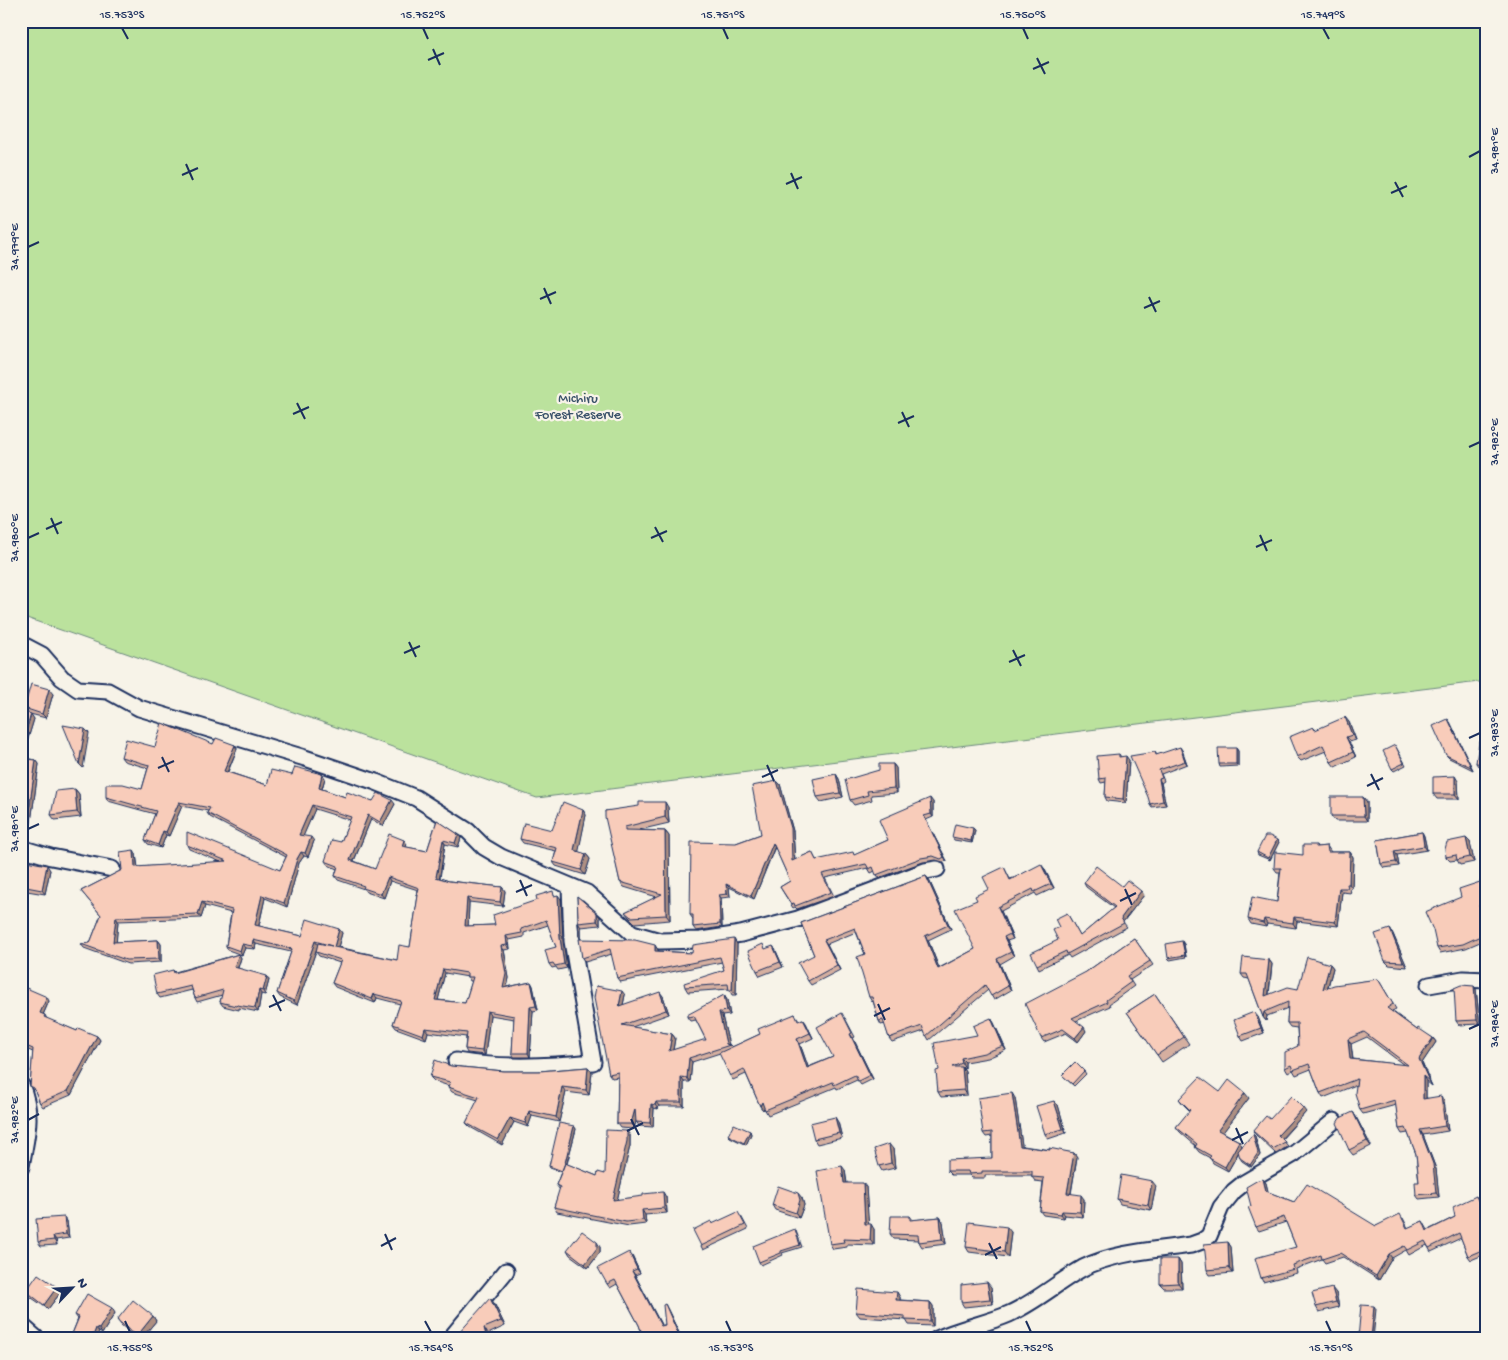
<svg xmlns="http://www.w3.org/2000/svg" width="1508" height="1360" font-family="'Gochi Hand',sans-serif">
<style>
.green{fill:#bbe29d;stroke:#6b887e}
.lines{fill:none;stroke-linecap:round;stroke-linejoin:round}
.minor-casing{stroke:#1b2f5e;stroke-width:19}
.minor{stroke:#f7f3e8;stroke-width:15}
.wall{fill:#d5afa0;stroke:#1b2f5e;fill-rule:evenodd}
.shaded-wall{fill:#ae8f82;stroke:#1b2f5e}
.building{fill:#f8ccba;stroke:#1b2f5e;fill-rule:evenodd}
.ticks{fill:none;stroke:#1b2f5e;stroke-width:2}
.labels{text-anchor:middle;stroke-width:4.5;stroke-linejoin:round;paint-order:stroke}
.park-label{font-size:14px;fill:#3b536b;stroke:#f7f3e8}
.neatline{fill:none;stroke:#1b2f5e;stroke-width:2}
.ticks-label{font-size:12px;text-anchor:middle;fill:#1b2f5e}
</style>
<rect width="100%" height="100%" fill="#f7f3e8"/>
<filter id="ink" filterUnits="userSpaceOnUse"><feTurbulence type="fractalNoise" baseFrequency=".02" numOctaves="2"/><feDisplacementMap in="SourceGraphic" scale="10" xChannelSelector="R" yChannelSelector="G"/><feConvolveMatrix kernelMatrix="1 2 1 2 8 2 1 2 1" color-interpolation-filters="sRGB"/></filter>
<g filter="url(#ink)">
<path class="green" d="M21,21H1487V681L537,798L21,616Z"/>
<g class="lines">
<defs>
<path id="minor" d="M21,644L42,655L62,678L78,689L108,691L139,708L305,758L376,782L416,798L468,831L484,847L501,857L587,893L632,933L660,941L701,940L741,934L798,919L925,871L937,869
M21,848L51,857L112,869
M1429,985L1463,979L1487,980
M456,1061C502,1069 547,1067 593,1062L572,941L570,887
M21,1085C34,1115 26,1136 21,1167
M21,1325L37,1339
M450,1339L506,1271
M937,1339C960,1328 986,1324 1009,1314C1036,1302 1058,1282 1083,1268C1114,1252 1157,1250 1191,1245L1202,1241L1209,1236L1221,1207L1234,1191L1244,1183L1294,1154L1334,1121"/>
</defs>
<use href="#minor" class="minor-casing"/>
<use href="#minor" class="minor"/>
</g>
<path class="wall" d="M53,694L46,718L30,714L34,719L22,758L36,760L39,764L29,836L21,834V711L27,713L24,708Z
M1349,722L1356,740L1349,742L1356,757L1335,767L1331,762L1326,751L1301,761L1297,757L1313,727L1316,730Z
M1450,722L1473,770L1449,758L1446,755Z
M213,744L235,745L237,749L228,772L267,785L292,775L322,774L325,778L322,789L345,797L395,804L383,826L371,819L354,861L375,869L407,844L406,847L427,851L437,820L461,838L458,847L445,844L440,878L449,881L502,887L505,891L503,906L469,902L468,926L495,925L556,896L561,899L563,941L567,968L558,970L556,967L552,968L549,964L556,947L548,925L524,933V937L509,940L510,949L504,950L509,978L507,987L531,982L533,986L538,1010L533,1011L530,1057H514L512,1053L514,1019L490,1015L485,1055L467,1053L465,1049L466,1037L428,1032L426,1039L396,1028L393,1024L400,1004L377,998L375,1003L335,987L332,983L340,963L319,956L316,952L318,945L297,1005L280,997L277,993L291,952L256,944L255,949L245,948L242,955L228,950L226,946L231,913L205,906L201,918L118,921L116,942L158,940L161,944V962L128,964L84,948L81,944L90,943L101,915L81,891L122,870L134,850L136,854L138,867L221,862L189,849L187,845L280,870L286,857L210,817L207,813L208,811L182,806L169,836L166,835L161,848L148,844L145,840L155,814L108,801L106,797L142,789L148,768L124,761L121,757L155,747ZM315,809L350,820L341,842L325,861L328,865L337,869L335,876L338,880L364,889L366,892L384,898L390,881L418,890L417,895L418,896L410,947L397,960L338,947L342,933L339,929L302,936L259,926L265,898L287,907L299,863L304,856L308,857L314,841L303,836ZM445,973L468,977L470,981H472L465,1003L438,1000Z
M1487,744V767L1478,766L1476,763Z
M1396,747L1406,765L1394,771L1392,769Z
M1236,748L1238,751V766L1220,767L1219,764Z
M1182,750L1187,764L1161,774L1164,781L1161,783L1166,805L1152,807L1150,804L1155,752L1157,755Z
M1119,754L1121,757L1129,760L1126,803L1107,801L1105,797L1106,782L1101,783L1099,779Z
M893,764L896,768L897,793L871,795L872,800L854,805L850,800L879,770Z
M836,774L839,779L843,797L821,802L817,797Z
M777,781L780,784L793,831L795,860L812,852L816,860L855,855L888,840L933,802V817L926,820L947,861L943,862L936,860L923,862L879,878L875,871L871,873L868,868L825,878L834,896L797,909L795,907L793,908L780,887L790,881L775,847L754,899L729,887L730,897L721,898L722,927L696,931L693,927V919L690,915L736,843L761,834Z
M1458,781L1459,799H1437L1433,794Z
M75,789L79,794L81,817L55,820L51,815Z
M1363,797L1367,802V821H1335L1331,816Z
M668,807L669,823L639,830L665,831L669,836L670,920L635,923L629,917L625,912L657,897L624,887L620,882L605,811Z
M583,810L586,815L578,852L586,854L590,859L585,875L556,866L553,862L556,851L523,843L520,839L552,830Z
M973,828L975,830L972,843L954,840L952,837Z
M1422,832L1424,836L1427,850L1397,855L1399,866L1384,868L1381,864L1377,840Z
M1466,838L1470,842L1474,862L1460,865L1457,860L1450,861L1446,857Z
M1277,840L1279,842L1270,860L1258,855L1257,852Z
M1316,845L1317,847L1327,846L1331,852H1350L1353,857L1352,888L1350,889L1351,893L1342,892L1338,926L1297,921L1296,928L1267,924L1266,927L1251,924L1248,919L1277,902L1280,872H1277L1274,868L1303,855Z
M21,860L50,870L45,894L21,890Z
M1004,867L1010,879L1044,868L1054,888L1037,896L1035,893L1001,911L1013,939L1007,941L1014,956L1000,964L1011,990L994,1000L988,990L929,1040L924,1031L892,1042L889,1038L885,1024L881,1025L879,1021L873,1001L872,1002L869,997L865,954L856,932L827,944L840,970L811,985L808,981L814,955L801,923L926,876L929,880L951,929L928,940L939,968L975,949L977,900L989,889Z
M1084,883L1122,886L1144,895L1123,922L1127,927L1070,958L1068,955L1039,969L1037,965L1058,940L1059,927L1067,913L1080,936L1114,908L1086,887Z
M1486,886L1487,889V908L1482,909L1487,920V939L1466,948L1440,953L1437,948L1461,897Z
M577,896L600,917V925L581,927V939L658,950V951L692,953L737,944L736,995H732L729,989L688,992L685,987L724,970L722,962L620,982L617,978L612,954L585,962L582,958L581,939L579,936Z
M1390,929L1393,934L1407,967L1389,965L1385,961Z
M1134,938L1153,965L1130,980L1134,986L1109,1004L1110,1006L1076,1021L1086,1031L1078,1042L1066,1033L1044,1042L1041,1038L1086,972Z
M1184,944L1186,957L1170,960L1168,958Z
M773,946L776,951L783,967L760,976L757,971Z
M239,954L241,958L238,968L269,980L265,995L261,994L258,1012L239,1008V1010L223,1006L220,1002L222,995L197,1002L195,998L192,990L160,998L157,994L173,970L175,972Z
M1269,960L1272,964L1269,995L1298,989L1330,964L1333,968L1328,987L1378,979L1396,1009L1392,1011L1417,1030L1433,1038L1436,1042L1422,1063L1432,1086L1426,1081V1098L1444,1101L1448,1131L1423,1135L1436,1169L1439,1197L1419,1199L1416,1195L1419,1182L1416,1154L1408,1133L1402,1134L1399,1129L1396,1105L1363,1114L1360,1110L1356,1085L1323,1098L1320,1093L1311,1069L1296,1075L1293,1070L1288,1073L1285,1068L1298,1046L1297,1028L1290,1027L1287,1023L1288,1008L1267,1016L1266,1021L1263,1017L1249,979L1244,978L1241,974ZM1367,1037L1404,1065L1353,1059L1351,1044Z
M596,986L625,995L623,1005L663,996L669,1014L632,1027L672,1034L675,1038L673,1050L706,1040L696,1020L690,1021L687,1017L724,995L727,1000L730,1015L722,1016L729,1045H730L732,1047L760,1034L795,1014L799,1020L803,1019L806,1023L813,1038L800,1044L808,1067L833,1057L845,1018L855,1037L853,1038L873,1079L861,1085L857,1080L837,1089L836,1087L768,1115L764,1108L763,1110L760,1106L746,1074L733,1080L730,1076L720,1053L692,1062L690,1082H684V1106H659L658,1109L654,1108L653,1127L639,1126L636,1121L634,1129L620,1128L617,1124L618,1077L612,1078L609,1074Z
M1474,986L1476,989L1480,1024L1459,1025L1456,1021Z
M21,991L49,1001L43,1015H45L47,1019L77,1031L97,1036L100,1040L71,1095L43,1107L40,1103L35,1091L30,1086L33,1052L21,1047Z
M1155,994L1189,1044L1162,1062L1127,1012Z
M1258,1017L1264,1033L1243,1041L1240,1036Z
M991,1018L994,1023L1006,1050L988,1058L965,1062V1068H963L965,1072L967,1095L941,1097L938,1092L939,1070L977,1035Z
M451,1066L504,1071H539L588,1067L592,1072L589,1095L566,1092L559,1122L532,1116L528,1127L514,1122L502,1145L470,1127L466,1123L478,1100L452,1092L448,1087L449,1086L434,1081L430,1077Z
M1084,1071L1086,1074L1074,1086L1062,1075Z
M1220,1092L1249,1098L1223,1132L1239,1141L1242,1146L1241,1148L1253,1134L1255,1136L1260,1155L1251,1167L1242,1161L1240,1158L1239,1152L1228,1171L1213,1163L1210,1158L1199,1152L1195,1147L1196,1146L1180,1132L1176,1127L1190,1111L1183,1104L1179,1099Z
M1015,1098L1022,1146L1074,1153L1077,1157L1071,1194L1084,1199L1083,1217L1065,1215L1064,1218L1043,1215L1040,1211L1043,1182L1035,1181L1032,1177V1175H985V1178H972L969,1175H951L947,1171L992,1158V1136L986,1137L983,1133Z
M1058,1105L1066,1133L1048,1139L1045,1134Z
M1306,1112L1282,1139L1288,1146L1276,1154L1256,1135L1253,1131L1270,1119Z
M1353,1112L1356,1117L1371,1146L1353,1155L1349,1150Z
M838,1122L842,1138L817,1144L814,1139Z
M574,1126L576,1129L567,1164L597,1176L605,1174L630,1135V1146L617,1200L666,1197L667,1213L645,1215L646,1224L629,1226L557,1212L554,1207L560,1190L556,1185L561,1172L550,1168L549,1166Z
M750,1131L751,1134L746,1145L730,1137L728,1135Z
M893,1149L895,1168L882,1171L879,1166Z
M845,1170L847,1183L866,1187L868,1224L874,1229V1245L847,1244V1247L833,1249L830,1244Z
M1263,1179L1266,1183L1268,1192L1294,1202L1376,1226L1403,1218L1408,1228L1423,1221L1428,1230L1455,1217L1476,1196L1479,1200L1487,1218V1260L1483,1255L1471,1260L1468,1256L1461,1238L1431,1252L1427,1245L1409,1255L1406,1250L1392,1258L1379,1280L1343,1257L1325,1263L1322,1259L1296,1269L1297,1273L1263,1282L1261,1278L1296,1247L1286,1222L1259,1231L1256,1227L1251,1206Z
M1156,1186L1151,1210L1120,1204L1117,1199Z
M802,1198L804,1205L799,1218L775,1210L772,1205Z
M741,1216L748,1229L703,1250L701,1246L713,1224Z
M910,1216L913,1220L940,1217L943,1222L946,1244L922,1247L919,1242L918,1240L894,1239L890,1234Z
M67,1221L69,1238L56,1240L57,1245L41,1246L38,1242Z
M796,1231L802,1247L782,1253L783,1255L761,1265L759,1262Z
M1011,1232L1008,1257L969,1252L966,1247Z
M1228,1242L1231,1247L1233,1273L1210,1275L1207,1270Z
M600,1247V1252L588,1268L570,1255L567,1250Z
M632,1256L640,1273L635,1275L661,1325H665L667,1308L682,1339H644L639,1325L617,1284L610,1288L607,1284Z
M1178,1259L1181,1264L1182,1288H1164L1160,1284Z
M57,1287L61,1292L48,1309L29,1296L26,1291Z
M991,1287L993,1304L964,1307L961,1302Z
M1336,1293L1339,1307L1319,1312L1316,1307Z
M900,1297V1300L930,1302L933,1306V1326L909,1325L906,1320L860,1317L856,1312Z
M494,1303L505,1326L488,1334L489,1339H461L458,1334Z
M115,1313L102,1334L99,1332L96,1339H70L78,1319L75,1315Z
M153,1316L156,1321L141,1339H138L121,1325L117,1320Z"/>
<path class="shaded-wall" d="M49,689L53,694L46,718L42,714Z
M31,714L34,719L21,762V747Z
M1345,717L1349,722L1356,740L1352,735Z
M1448,719L1450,722L1473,770L1471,767Z
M85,729L89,733L83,768L79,764Z
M1346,737L1349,742L1356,757L1353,752Z
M235,745L237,749L226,775L224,771Z
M1180,747L1182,750L1187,764L1185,761Z
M1236,748L1238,751V766L1236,764Z
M1126,756L1129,760L1126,803L1123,799Z
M36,760L39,764L29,836L26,832Z
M893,764L896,768L897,793L894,788Z
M322,774L325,778L321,792L319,788Z
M836,774L839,779L843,797L840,793Z
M1455,776L1458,781L1459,799L1455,794Z
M1159,779L1161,783L1166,805L1163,801Z
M777,781L780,784L793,831L795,865L792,861Z
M75,789L79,794L81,817L77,812Z
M1363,797L1367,802V821L1364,816Z
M930,798L933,802V817L931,814Z
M392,800L395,804L383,826L380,822Z
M179,802L182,806L169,836L166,832Z
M665,802L668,807L669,823L665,817Z
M312,805L315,809L302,839L299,835Z
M583,810L586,815L578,855L574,850Z
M368,815L371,819L353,863L350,860Z
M924,816L926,820L947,861L944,857Z
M973,828L975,830L972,843L971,841Z
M163,831L166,835L161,848L158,845Z
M665,831L669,836L670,920L666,915Z
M1422,832L1424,836L1427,850L1424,846Z
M458,834L461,838L458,847L455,843Z
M311,837L314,841L308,857L305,853Z
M1466,838L1470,842L1474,862L1470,857Z
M404,840L407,844L405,850L402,846Z
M443,840L445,844L439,881L436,877Z
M1277,840L1279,842L1270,860L1268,858Z
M773,843L775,846L754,899L751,896Z
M134,850L136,854L138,871L135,867Z
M1394,851L1397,855L1399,866L1396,862Z
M301,852L304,856L299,863L287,907L284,903L297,859Z
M1350,852L1353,857L1352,888L1349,884Z
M586,854L590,859L585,875L581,870Z
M1041,864L1044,868L1054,888L1051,884Z
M47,865L50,870L45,894L42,890Z
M926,876L929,880L951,929L948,925Z
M388,877L390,881L384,898L381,894Z
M1483,881L1487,889V894Z
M726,884L729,887L730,897L727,894Z
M502,887L505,891L503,906L500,902Z
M1339,888L1342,892L1338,926L1335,922Z
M1141,891L1144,895L1123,922L1121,918Z
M262,895L265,898L258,929L255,925Z
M558,895L561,899L563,941L567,968L564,964L560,938Z
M719,895L721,898L722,927L720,924Z
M467,898L469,902L468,930L465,926Z
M202,902L205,906L201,918L198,914Z
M1479,905L1482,909L1487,920V923Z
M998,907L1001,911L1013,939L1010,934Z
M597,913L600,917V925L597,921Z
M116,917L118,921L116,946L113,942Z
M1294,917L1297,921L1296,928L1293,923Z
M1264,919L1267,924L1266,927L1263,923Z
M578,923L581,927V940L579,936Z
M339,929L342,933L337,951L334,947Z
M1390,929L1393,934L1407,967L1403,962Z
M506,936L509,940L510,949L507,945Z
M925,936L928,940L941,973L938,969Z
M1004,937L1007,941L1014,956L1011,952Z
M734,939L737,944L736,995L732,990Z
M158,940L161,944V962L159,959Z
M253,940L256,944L255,949L252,946Z
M824,940L827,944L840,970L837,965Z
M315,941L318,945L297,1005L294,1001Z
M1182,941L1184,944L1186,957L1185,955Z
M242,944L245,948L242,955L240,951Z
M655,945L658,950V956L655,951Z
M501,946L504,950L509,978L506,992L503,988Z
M773,946L776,951L783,967L780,962Z
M239,954L241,958L237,970L234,967Z
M997,959L1000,964L1011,990L1008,986Z
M1269,960L1272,964L1268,1000L1265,996Z
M1330,964L1333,968L1326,993L1323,989Z
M443,969L445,973L437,1004L435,1000Z
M267,976L269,980L265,995L263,991Z
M531,982L533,986L538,1010L536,1006Z
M1474,986L1476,989L1480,1024L1477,1020Z
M259,990L261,994L258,1012L255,1008Z
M622,991L625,995L622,1010L619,1006Z
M660,992L663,996L669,1014L666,1010Z
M374,994L377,998L375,1003L372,999Z
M724,995L727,1000L730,1015L727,1011Z
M47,997L49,1001L42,1017L40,1013Z
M530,1007L533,1011L530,1057L528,1053Z
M487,1011L490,1015L485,1055L482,1051Z
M719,1012L722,1016L729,1045L726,1044Z
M1254,1012L1258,1017L1264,1033L1261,1028Z
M1264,1012L1267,1016L1266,1021L1263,1017Z
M991,1018L994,1023L1006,1050L1003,1046Z
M803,1019L806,1023L813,1038L810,1033Z
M1084,1027L1086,1031L1078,1042L1075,1038Z
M425,1028L428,1032L426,1039L423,1035Z
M672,1034L675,1038L672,1056L669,1051Z
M850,1034L853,1038L873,1079L870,1075Z
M97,1036L100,1040L71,1095L68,1091Z
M1433,1038L1436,1042L1422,1063L1432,1086L1429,1081L1419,1059Z
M797,1039L800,1044L810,1072L807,1068Z
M1348,1039L1351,1044L1353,1063L1350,1059Z
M689,1058L692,1062L690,1082L687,1078Z
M961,1058L965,1062V1068L962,1063Z
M588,1067L592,1072L589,1095L586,1090Z
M962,1067L965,1072L967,1095L964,1090Z
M1423,1076L1426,1081V1103L1423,1099Z
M681,1077L684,1082V1106L681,1102Z
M562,1087L566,1092L559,1122L556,1117Z
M1012,1093L1015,1098L1023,1151L1020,1146Z
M1245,1093L1249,1098L1221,1135L1218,1130Z
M1441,1096L1444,1101L1448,1131L1445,1126Z
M1054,1101L1058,1105L1066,1133L1063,1129Z
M656,1102L659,1106L658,1109L655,1105Z
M762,1102L765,1106L763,1110L760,1106Z
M651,1104L654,1108L653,1127L650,1123Z
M1303,1108L1306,1112L1281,1139L1278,1135Z
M635,1109L638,1114L634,1129L631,1124Z
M529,1111L532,1116L528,1127L525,1123Z
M1353,1112L1356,1117L1371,1146L1367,1141Z
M835,1117L838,1122L842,1138L839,1133Z
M510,1118L514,1122L502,1145L498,1140Z
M574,1126L576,1129L564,1174L563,1171Z
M1420,1130L1423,1135L1436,1169L1439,1197L1436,1193Z
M627,1131L630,1135V1146L616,1205L613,1200Z
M750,1131L751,1134L746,1145L744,1143Z
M1253,1134L1255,1136L1260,1155L1251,1167L1250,1165Z
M1239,1141L1242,1146L1228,1171L1225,1167Z
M889,1144L893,1149L895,1168L891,1163Z
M1074,1153L1077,1157L1070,1198L1067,1193Z
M842,1166L845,1170L847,1188L844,1183Z
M1263,1179L1266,1183L1269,1195L1266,1191Z
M1152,1181L1156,1186L1151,1210L1148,1205Z
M863,1183L866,1187L869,1228L865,1224Z
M663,1192L666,1197L667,1213L664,1208Z
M798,1193L802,1198L804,1205L799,1218L796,1213Z
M1081,1195L1084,1199L1083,1217L1080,1212Z
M1476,1196L1479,1200L1487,1218V1220Z
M642,1210L645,1215L646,1224L643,1220Z
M1062,1211L1065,1215L1064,1218L1061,1214Z
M64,1217L67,1221L69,1238L66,1234Z
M940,1217L943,1222L946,1244L942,1239Z
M871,1224L874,1229V1245L870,1240Z
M1007,1227L1011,1232L1008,1257L1004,1252Z
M53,1236L56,1240L57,1245L54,1240Z
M597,1242L600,1247V1252L588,1268L585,1264Z
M1228,1242L1231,1247L1233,1273L1229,1268Z
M629,1252L632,1256L640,1273L637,1269Z
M1389,1254L1392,1258L1379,1280L1376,1276Z
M1178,1259L1181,1264L1182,1288L1178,1283Z
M632,1271L635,1275L664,1330L661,1326Z
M987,1282L991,1287L993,1304L990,1299Z
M57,1287L61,1292L48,1309L44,1305Z
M1332,1288L1336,1293L1339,1307L1336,1302Z
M897,1292L900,1297V1305L896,1300Z
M490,1298L494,1303L505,1326L501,1321Z
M930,1302L933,1306V1326L930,1321Z
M665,1304L667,1308L682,1339H681Z
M1374,1306L1376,1309L1373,1339H1371Z
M112,1308L115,1313L102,1334L99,1329Z
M153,1316L156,1321L141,1339H139L137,1336Z
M96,1328L99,1332L96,1339H92Z
M484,1328L488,1334L489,1339H487Z"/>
<path class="building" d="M31,684L49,689L42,714L24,708Z
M21,711L31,714L21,747Z
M1345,717L1352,735L1346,737L1353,752L1331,762L1323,745L1297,757L1289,737L1313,727L1315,730Z
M1448,719L1471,767L1446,755L1433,726Z
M162,723L213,744L216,738L235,745L224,771L267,785L271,770L292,775L295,767L322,774L319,788L345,797L347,792L373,801L378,793L392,800L380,822L368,815L350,860L375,869L389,834L404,840L402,846L427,851L437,820L458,834L455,843L443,840L436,877L449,881L502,887L500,902L467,898L465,926L495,925L493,915L537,900L536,896L553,891L554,896L558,895L560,938L564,964L555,966L553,963L549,964L545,950L556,947L546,920L521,929L522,933L506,936L507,945L501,946L506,974L503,988L531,982L536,1006L530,1007L528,1053H512L514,1016L487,1011L482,1051L465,1049L467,1033L425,1028L423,1035L393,1024L401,1001L374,994L372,999L332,983L341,960L316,952L318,943L332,946L315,941L294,1001L277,993L292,949L253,940L252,946L242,944L240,951L226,946L232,910L202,902L198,914L116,917L113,942L158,940L159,959L126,960L81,944L90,943L101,915L81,891L122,870L120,852L134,850L135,867L227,861L187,845V832L280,870L287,855L207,813L210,808L179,802L166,832L163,831L158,845L145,840L156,811L106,797V784H123L142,789L149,765L121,757L126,739L155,747ZM312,805L351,817L341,842L332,840L325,861L338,866L335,876L364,886L363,888L381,894L388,877L419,888L417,895H418L410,947L399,945L397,960L334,947L339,929L307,919L302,936L255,925L262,895L284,903L297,859L301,852L305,853L311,837L299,835ZM443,969L467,973V977H473L465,1003L435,1000Z
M63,725L85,729L79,764Z
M1479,742L1487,744V764L1476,763Z
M1395,745L1404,763L1392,769L1383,751Z
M1180,747L1185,761L1159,770L1162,778L1159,779L1163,801L1150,804L1148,797L1130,756L1155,752L1156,755Z
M1218,748H1236V764H1219Z
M1119,754V757L1126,756L1123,799L1105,797L1106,778L1099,779L1097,756Z
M21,758L36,760L26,832L21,831Z
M879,764H893L894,788L867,791L868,795L850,800L845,780L879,770Z
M836,774L840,793L817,797L813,779Z
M1455,776V794H1433V777Z
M777,781L791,828L792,861L812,852L816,860L853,852L854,855L888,840L879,820L930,798L931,814L924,816L944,857L941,859L933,856L921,858L876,875L873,867L869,869L866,864L822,874L831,892L795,906L794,903L791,904L780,887L790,881L773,843L751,896L726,884L727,894L719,895L720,924L693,927V915H690L691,842L736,843L761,834L752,786Z
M75,789L77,812L51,815L56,791Z
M1331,797H1363L1364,816H1331Z
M563,802L583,810L574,850L586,854L581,870L553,862L557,848L520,839L524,823L552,830Z
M639,802H665V817L625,827V830L665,831L666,915L631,917L625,912L662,894L620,882L605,817V811L639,806Z
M955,824L973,828L971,841L952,837Z
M1422,832L1424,846L1394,851L1396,862L1381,864L1377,840Z
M1265,836H1270L1277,840L1268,858L1257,852Z
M1466,838L1470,857L1457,860L1456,855L1446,857L1445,849L1447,842Z
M1303,845H1316V847L1327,846L1328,852H1350L1349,884H1347L1348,888H1339L1335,922L1294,917L1293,923L1264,919L1263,923L1248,919L1252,897L1277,902L1281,868H1274L1275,852L1303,855Z
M21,860L47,865L42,890L21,886Z
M1041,864L1051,884L1034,892L1033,889L998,907L1010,934L1004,937L1011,952L997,959L1008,986L991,996L985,985L926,1036L922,1026L889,1038L883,1020L879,1021L872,997H869L857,957L865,954L855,928L824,940L837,965L808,981L798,963L814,955L801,923L926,876L948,925L925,936L938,969L975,949L955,909L977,900L975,896L989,889L983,877L1004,867L1010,880Z
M1096,866L1122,886L1127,880L1141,891L1121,918L1124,923L1067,954L1066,951L1037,965L1031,953L1058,940L1053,930L1059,927L1055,919L1067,913L1080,936L1115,907L1084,883Z
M1483,881L1487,894V902L1479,905L1487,923V933L1463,944L1437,948L1433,930L1425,912L1461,897L1459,889Z
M577,896L597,913V921L578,923L579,936Z
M1390,929L1403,962L1385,961L1375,934Z
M1134,938L1150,961L1127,976L1131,982L1106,1000L1107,1002L1072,1018L1084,1027L1075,1038L1063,1029L1041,1038L1025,1004L1086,972Z
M579,939L635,940L655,945V951L692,953L693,945L734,939L732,990H729L728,984L685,987L684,983L724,970L720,957L617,978L610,949L582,958Z
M1182,941L1185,955L1168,958L1166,944Z
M763,944L765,949L773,946L780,962L757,971L748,951Z
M239,954L234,967L267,976L263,991L259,990L255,1008L237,1005L236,1006L220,1002L223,990L195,998L191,986L157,994L153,975L173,970L174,973Z
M1243,957L1269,960L1265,996L1288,987L1298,989L1307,957L1330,964L1323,989L1334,985L1378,979L1393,1004L1387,1008L1417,1030L1418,1028L1433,1038L1419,1059L1429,1081L1423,1076V1099L1441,1096L1445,1126L1420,1130L1433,1164L1436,1193L1416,1195L1415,1182H1419L1416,1154L1406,1128L1399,1129L1395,1100L1360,1110L1355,1093L1357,1079L1320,1093L1309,1064L1293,1070L1291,1065L1285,1068V1052L1298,1046L1297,1023H1287L1288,1002L1264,1012L1263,1017L1247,974H1241ZM1364,1032L1408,1065L1350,1059L1348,1039Z
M1461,985L1474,986L1477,1020L1456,1021L1454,988Z
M596,986L622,991L619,1006L660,992L666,1010L622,1025L672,1034L669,1051L703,1040H706L694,1016L687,1017V1015L724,995L727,1011L719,1012L726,1044L730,1045L689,1058L687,1078L681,1077V1102H656L655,1105L651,1104L650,1123L636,1122L635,1109L631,1124H617L618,1072L609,1074L594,998Z
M24,987L47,997L40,1013L45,1015L44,1017L77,1031L78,1028L97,1036L68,1091L40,1103L34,1088L30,1086L33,1049L21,1044V991Z
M1155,994L1184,1037L1157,1055L1127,1012Z
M1254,1012L1261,1028L1240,1036L1234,1020Z
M842,1013L852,1033L850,1034L870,1075L858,1081L855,1075L834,1085L833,1082L765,1110L762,1102L760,1106L744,1069L730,1076L719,1053L760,1034L758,1029L795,1014L798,1021L803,1019L810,1033L797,1039L807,1068L833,1057L817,1027Z
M991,1018L1003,1046L984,1053L961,1058L962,1063L952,1067H962L964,1090L938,1092L936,1071L939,1070L934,1043L977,1035L973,1026Z
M435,1060L451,1066L504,1071H539L588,1067L586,1090L562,1087L556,1117L529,1111L525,1123L510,1118L498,1140L466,1123L479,1097L448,1087L450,1082L430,1077Z
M1075,1062L1084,1071L1072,1084L1062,1075Z
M1200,1077L1220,1092L1229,1080L1245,1093L1218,1130L1239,1141L1225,1167L1209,1158L1211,1156L1195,1147L1197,1144L1176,1127L1190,1110L1179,1099Z
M1012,1093L1020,1146L1050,1150L1049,1148L1074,1153L1067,1193L1081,1195L1080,1212L1062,1211L1061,1214L1040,1211L1044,1178L1032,1177V1171H982V1173L969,1174L968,1171H947V1160L992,1158V1132L983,1133L978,1098Z
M1291,1096L1303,1108L1278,1135L1285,1142L1273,1149L1253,1131L1266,1116L1270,1119Z
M1054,1101L1063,1129L1045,1134L1036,1106Z
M1353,1112L1367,1141L1349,1150L1337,1123L1340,1118Z
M835,1117L839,1133L814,1139L810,1123Z
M559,1123L574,1126L565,1163L562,1171L549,1166Z
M734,1124L750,1131L744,1143L728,1135Z
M606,1130L627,1131V1141L613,1200L643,1196V1194L663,1192L664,1208L642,1210L643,1220L626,1222L554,1207L560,1187L556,1185L565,1163L597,1176L598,1172L605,1174Z
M1253,1134L1258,1153L1250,1165L1240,1158L1238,1151Z
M889,1144L891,1163L879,1166L874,1149Z
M842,1166L844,1183H863L865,1224H871L870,1240L843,1239L844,1242L830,1244L817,1171Z
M1121,1175L1152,1181L1148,1205L1117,1199Z
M1263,1179L1266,1191L1294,1202L1307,1184L1376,1226L1400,1214L1407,1228L1423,1221L1427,1231L1455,1217L1453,1207L1476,1196L1487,1220L1486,1222L1487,1224V1255L1484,1256L1482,1250L1468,1256L1459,1233L1429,1248L1425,1241L1407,1250L1404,1246L1389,1254L1376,1276L1340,1253L1322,1259L1321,1255L1293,1265L1294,1269L1261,1278L1255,1258L1296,1247L1284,1217L1256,1227L1248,1207L1251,1206L1246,1187L1258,1180Z
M778,1186L798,1193L800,1200L796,1213L772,1205Z
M738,1212L745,1225L701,1246L693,1230L711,1221L712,1224Z
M891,1216H910V1220L940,1217L942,1239L919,1242L918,1235L890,1234Z
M64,1217L66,1234L53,1236L54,1240L38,1242L36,1219Z
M969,1222L1007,1227L1004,1252L966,1247Z
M795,1229L800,1245L781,1251V1253L759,1262L753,1246Z
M582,1231L597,1242V1248L585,1264L567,1250Z
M1228,1242L1229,1268L1207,1270L1204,1244Z
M629,1252L637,1269L632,1271L661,1326L665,1325L663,1305L665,1304L680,1338L644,1339L639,1325L615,1280L607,1284L598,1268Z
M1160,1259H1178V1283L1160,1284Z
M38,1274L57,1287L44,1305L26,1291Z
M987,1282L990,1299L961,1302V1285Z
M1332,1288L1336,1302L1316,1307L1312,1293Z
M858,1289L897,1292L896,1300L930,1302V1321L905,1320V1316L856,1312Z
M87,1294L112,1308L99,1329L96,1328L92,1339H70L79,1317L75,1315Z
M490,1298L501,1321L484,1328L487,1339H462L458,1334Z
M133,1300L153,1316L137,1336L117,1320Z
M1361,1305L1374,1306L1371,1339H1358Z
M171,1335L173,1339H165Z"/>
</g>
<path class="ticks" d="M122,28L128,39M423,28L428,39M723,28L728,39M1023,28L1028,39M1323,28L1329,39M433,49L440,65M1037,58L1045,74M428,60L444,53M1033,69L1049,62M1469,157L1480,151M186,164L193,180M791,173L798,189M182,175L198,168M1395,182L1403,197M786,184L802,177M1391,193L1407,186M28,247L39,242M544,288L551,304M1149,297L1156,312M540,299L556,292M1144,308L1160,301M297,403L305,419M902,412L909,427M293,414L309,407M898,423L914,416M1469,447L1480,442M51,518L58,534M655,527L663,542M46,529L62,522M1260,535L1267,551M28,538L39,533M651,538L667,531M1256,547L1272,540M409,642L416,657M1013,650L1021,666M404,653L420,646M1009,662L1025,655M1469,738L1480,733M162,757L169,772M767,765L774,781M158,768L174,761M1371,774L1379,790M762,777L778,770M1367,786L1383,778M28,829L39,824M520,880L527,896M1125,889L1132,905M516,892L532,885M1120,901L1136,893M273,995L281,1011M878,1004L885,1020M269,1007L285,1000M874,1016L890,1008M1469,1029L1480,1024M631,1119L639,1135M28,1120L39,1114M1236,1128L1243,1144M627,1131L643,1123M1232,1140L1248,1132M385,1234L392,1250M989,1243L997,1259M381,1246L396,1238M985,1255L1001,1247M125,1321L130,1332M425,1321L431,1332M726,1321L731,1332M1026,1321L1031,1332M1326,1321L1331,1332"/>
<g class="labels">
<g class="park-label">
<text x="578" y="402">Michiru<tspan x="578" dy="16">Forest Reserve</tspan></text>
</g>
</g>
<rect width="1508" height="1360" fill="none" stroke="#f7f3e8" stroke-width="55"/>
<g transform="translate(72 1288) rotate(65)" stroke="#f7f3e8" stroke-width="4" paint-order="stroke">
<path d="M0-4L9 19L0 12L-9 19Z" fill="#1b2f5e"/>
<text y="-8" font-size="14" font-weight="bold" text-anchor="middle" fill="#1b2f5e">N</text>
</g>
<rect x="28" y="28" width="1452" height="1304" class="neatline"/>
<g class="ticks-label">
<text x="122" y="18">15.753°S</text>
<text x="423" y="18">15.752°S</text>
<text x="723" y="18">15.751°S</text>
<text x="1023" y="18">15.750°S</text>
<text x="1323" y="18">15.749°S</text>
<text transform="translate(1494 151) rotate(-90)" y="4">34.981°E</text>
<text transform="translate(14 247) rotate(-90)" y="4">34.979°E</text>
<text transform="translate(1494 442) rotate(-90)" y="4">34.982°E</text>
<text transform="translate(14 538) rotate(-90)" y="4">34.980°E</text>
<text transform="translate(1494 733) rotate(-90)" y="4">34.983°E</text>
<text transform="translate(14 829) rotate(-90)" y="4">34.981°E</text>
<text transform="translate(1494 1024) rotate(-90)" y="4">34.984°E</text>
<text transform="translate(14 1120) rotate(-90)" y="4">34.982°E</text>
<text x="130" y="1351">15.755°S</text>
<text x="431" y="1351">15.754°S</text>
<text x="731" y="1351">15.753°S</text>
<text x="1031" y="1351">15.752°S</text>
<text x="1331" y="1351">15.751°S</text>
</g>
</svg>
